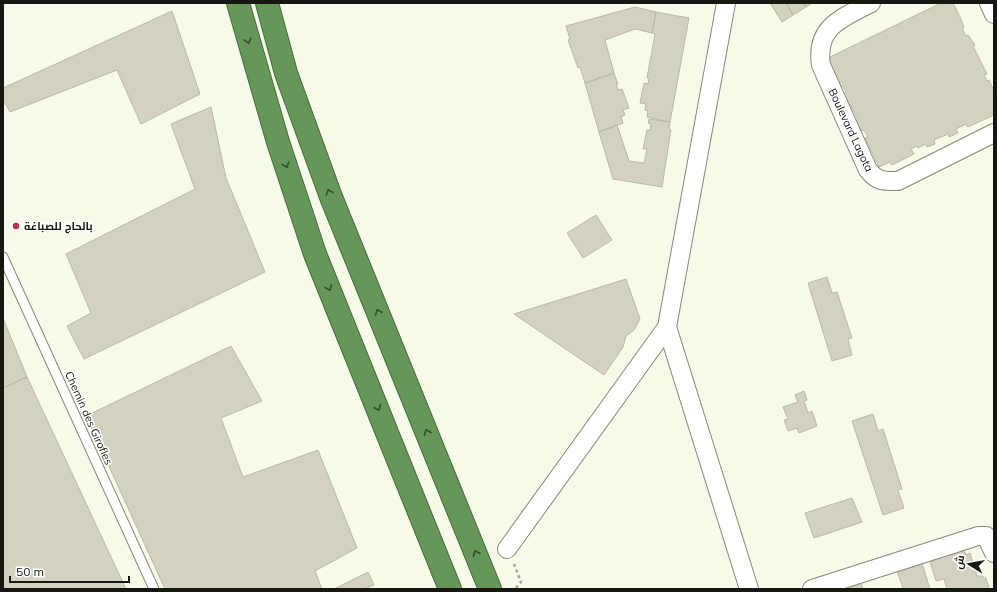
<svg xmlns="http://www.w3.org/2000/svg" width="997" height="592" font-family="Mulish,Cairo,sans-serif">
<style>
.building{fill:#d5d1c0;stroke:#bbb8a7}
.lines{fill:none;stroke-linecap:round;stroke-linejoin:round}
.lane-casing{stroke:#858979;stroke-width:11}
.street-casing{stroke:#858979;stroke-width:20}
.highway-casing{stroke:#496b3f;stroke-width:24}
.path{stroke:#a1a497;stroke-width:2.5;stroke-dasharray:3 3;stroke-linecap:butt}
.lane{stroke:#fff;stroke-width:9}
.street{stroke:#fff;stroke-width:18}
.highway{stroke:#659858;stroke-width:22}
.oneway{stroke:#364b2d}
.poi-dot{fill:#be2e4d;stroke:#fff;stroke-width:1.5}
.labels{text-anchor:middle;stroke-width:3;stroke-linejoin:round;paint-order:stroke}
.street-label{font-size:11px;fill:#161711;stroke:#fff}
.poi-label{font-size:11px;font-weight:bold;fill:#161711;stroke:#fff;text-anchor:start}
</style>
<rect width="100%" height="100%" fill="#f6fbe9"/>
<path class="building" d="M770,3H786L793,15L782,22Z
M786,3H803L806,7L793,15Z
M803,3H812L806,7Z
M941,3H953L961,19L964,28H962L966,36L968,35L975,45L973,46L987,74L984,75L987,81L989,80L994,91V115L968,127L966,124L956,129L958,133L949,137L948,134L934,140L935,144L927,147L926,144L918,148L917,146L911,149L914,154L892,165L890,162L879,167L865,138L868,137L864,130L861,131L858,124L856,125L854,121L858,120L850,104L848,105L842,94L846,92L843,86L840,87L826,59Z
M635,7L656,12L652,33L635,29L605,40L614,73L585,83L580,67L578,68L568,40L570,39L566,26Z
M172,11L200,94L141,124L117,70L10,112L3,99V88Z
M656,12L689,18L670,122L647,117L648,111L645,110L646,104L640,103L644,83L648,84L649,78H647L655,34L652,33Z
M614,73L618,84H616L618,90L622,89L629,108L623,110L625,115L621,117L623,123L599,132L585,83Z
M211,107L226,178L265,272L84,359L67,326L91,313L66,254L195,189L171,124Z
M649,119L670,122L669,129L671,130L662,187L613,179L599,132L617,125L629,161L644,163L647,149H643L647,130H650L651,124L648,123Z
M596,215L612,240L583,258L567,233Z
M827,277L832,293L837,292L852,338L848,339L852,355L832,361L808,283Z
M626,279L640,319L634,330L626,336L623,347L604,375L514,314Z
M3,318L27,377L3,388Z
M231,346L262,401L221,418L243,477L318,450L357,548L315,571L322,589H165L86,416Z
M27,377L126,589H3V388Z
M804,391L807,400L804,401L808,413L812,411L817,426L799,433L797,428L788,431L784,420L788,419L783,407L798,402L795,395Z
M873,414L878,431L883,429L902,489L898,490L904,508L883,515L852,421Z
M852,498L862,522L814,538L805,513Z
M963,547L966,555L970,553L977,576H985L989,587L984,589H947L944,579L936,581L930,562L934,561L932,557Z
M922,563L930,589H901L903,588L897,571Z
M368,572L374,585L364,589H334Z
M860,581L863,589H835Z"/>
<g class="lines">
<defs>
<path id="lane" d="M3,257L154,589"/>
<path id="street" d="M871,3C842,18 815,27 821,65L868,170C878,182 883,181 898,181L994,133
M989,3L994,14
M667,327L749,589
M507,549L667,327L726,3
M812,589L978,536H986L994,553"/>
<path id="highway" d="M238,3L278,142L315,254L450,589
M267,3L286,73L331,197L490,589"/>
</defs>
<use href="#lane" class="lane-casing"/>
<use href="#street" class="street-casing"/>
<use href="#highway" class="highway-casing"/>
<path class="path" d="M514,564L521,582L515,589"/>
<use href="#lane" class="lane"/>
<use href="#street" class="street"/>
<use href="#highway" class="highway"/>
</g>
<defs><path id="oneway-chevron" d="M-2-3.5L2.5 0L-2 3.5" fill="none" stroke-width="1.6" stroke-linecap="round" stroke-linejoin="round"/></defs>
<g class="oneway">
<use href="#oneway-chevron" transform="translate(248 41) rotate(75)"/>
<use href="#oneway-chevron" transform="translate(286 165) rotate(72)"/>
<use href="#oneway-chevron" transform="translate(329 192) rotate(-110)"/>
<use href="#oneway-chevron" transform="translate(329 288) rotate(68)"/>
<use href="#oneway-chevron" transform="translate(378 312) rotate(-112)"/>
<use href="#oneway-chevron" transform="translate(378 408) rotate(68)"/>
<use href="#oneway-chevron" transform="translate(427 432) rotate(-112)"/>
<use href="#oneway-chevron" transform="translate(476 553) rotate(-112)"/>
</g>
<circle class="poi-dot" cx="16" cy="226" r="4"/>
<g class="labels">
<g class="street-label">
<text transform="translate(851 130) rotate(65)" y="4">Boulevard Lagota</text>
<text transform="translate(89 418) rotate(66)" y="4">Chemin des Girofles</text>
</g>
<g class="poi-label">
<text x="24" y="230">بالحاج للصباغة</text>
</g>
</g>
<rect width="997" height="592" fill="none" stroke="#161711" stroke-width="8"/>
<g transform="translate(969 564) rotate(281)" stroke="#ffffff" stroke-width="3" paint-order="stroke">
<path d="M0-3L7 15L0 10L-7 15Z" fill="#161711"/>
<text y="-6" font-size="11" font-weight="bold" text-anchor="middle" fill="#161711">ش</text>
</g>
<path d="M10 576v6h119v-6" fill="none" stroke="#161711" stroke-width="2"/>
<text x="16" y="576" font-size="12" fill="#161711" stroke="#ffffff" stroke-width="3" paint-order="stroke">50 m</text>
</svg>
